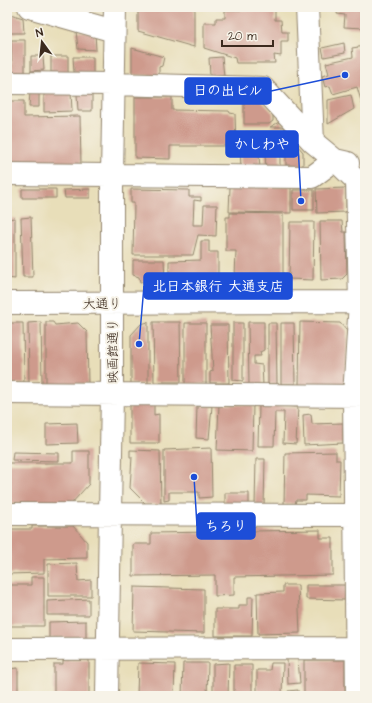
<svg xmlns="http://www.w3.org/2000/svg" width="372" height="703" font-family="'Architects Daughter','Klee One',sans-serif">
<style>
.building{fill:#ce9a8c}
.lines{fill:none;stroke-linecap:round;stroke-linejoin:round}
.minor-casing{stroke:#92846c;stroke-width:24}
.minor{stroke:#fff;stroke-width:22}
.labels{text-anchor:middle;stroke-width:4;stroke-linejoin:round;paint-order:stroke}
.street-label{font-size:13px;fill:#3b2a1e;stroke:#f7f3e8}
.leader{fill:none;stroke:#1d4ed8;stroke-width:1.5}
.callout-dot{fill:#1d4ed8;stroke:#f7f3e8;stroke-width:1.5}
.callout{fill:#1d4ed8;stroke:#1d4ed8;stroke-width:1.5}
.callout-label{font-size:14px;text-anchor:middle;font-weight:bold;fill:#fff}
</style>
<rect width="100%" height="100%" fill="#f7f3e8"/>
<filter id="ink" filterUnits="userSpaceOnUse"><feTurbulence type="fractalNoise" baseFrequency=".025" numOctaves="2"/><feDisplacementMap in="SourceGraphic" scale="8" xChannelSelector="R" yChannelSelector="G"/><feConvolveMatrix kernelMatrix="1 2 1 2 8 2 1 2 1" color-interpolation-filters="sRGB"/></filter>
<filter id="wash" filterUnits="userSpaceOnUse"><feTurbulence type="fractalNoise" baseFrequency=".012" numOctaves="4" result="noise"/><feDisplacementMap in="SourceGraphic" scale="16" xChannelSelector="R" yChannelSelector="G"/><feGaussianBlur stdDeviation="0.9" result="paint"/><feColorMatrix in="noise" values="0 0 0 0 0 0 0 0 0 0 0 0 0 0 0 0 0 1.4 0 .05"/><feComposite in="paint" operator="in"/></filter>
<g filter="url(#wash)">
<rect width="100%" height="100%" fill="#e8deb9"/>
<g id="blocks">
<path class="building" d="M138,7H194V47L138,31Z
M338,7H365V28L344,27L345,15L337,14Z
M225,10H275V20H281L282,32H288V41H281V56L274,55L275,63H236L235,58L204,48V23H216V18H225Z
M7,13L23,18L24,33H7Z
M76,31L95,33L96,50L78,49Z
M7,40H9V73L7,72Z
M11,40H25V74L12,73Z
M344,43L345,53L324,57L322,48Z
M365,46V101L362,104L357,87L333,94L330,86L325,87L322,76L329,74L326,63L353,57L352,48Z
M132,48L164,57L162,66L159,67V76L132,75Z
M31,56H43L44,70L31,71Z
M51,56H68V73L51,72Z
M73,57H93V74L74,72Z
M222,57L224,76H210L209,58Z
M30,92H39V107H29Z
M71,92L72,111L44,112V93Z
M92,93V111H78L77,94Z
M351,95L354,109L328,124V100Z
M135,97H172V110L229,111L230,113L235,114L236,146H170V159L135,158Z
M258,97L273,113V121L269,124H244V98Z
M8,101H24V117L80,116L81,165L8,166Z
M281,121L283,127H270Z
M246,132H280V168H266L265,154L259,155L260,168H241L240,147H246Z
M286,132L303,152V166L286,165Z
M230,187H291V213L229,212Z
M346,188V212L317,213L316,189Z
M22,189H56V198H22Z
M90,189V198H65L64,190Z
M131,189L189,190V197H201V201L194,200L193,225H203L204,205H217L216,236L198,235L193,255H133L134,203H131Z
M293,190H314V210H293Z
M230,213L283,214V277H235L236,251H226V217H230Z
M31,217L33,277H23L21,218Z
M15,218V279L7,278V219Z
M320,221H342L343,232H346L347,274L342,279L321,280Z
M290,222H314L313,280L289,279Z
M201,241H209V252H218V281H202V276H184V280H169V261L201,260Z
M133,260H164L165,281L140,282L139,277L133,275Z
M41,322L42,382L29,383L28,323Z
M46,322H53L55,325L78,323L87,332L88,384L46,385Z
M148,322V384H131V335L141,324Z
M153,322H180L181,382H154Z
M248,322H264V350L260,352L261,356H254V364L262,365L263,385H249Z
M300,322L340,323L347,331L346,380L341,385H299Z
M7,323H23L24,384H7Z
M185,323H206V384H185Z
M233,323H243V381L233,380Z
M268,323H276L277,384H268Z
M281,323H294L295,384H281Z
M210,325H228L229,383H210V372L213,371Z
M130,402H154V415L159,414V443H130Z
M219,404L253,405L252,451L217,450Z
M259,405L298,407L296,444L283,443L284,412H275L274,446H258Z
M197,406H212L209,439L196,438Z
M311,414L312,424L343,423V443L304,445L303,415Z
M77,423L78,443L46,444V424Z
M211,448L212,497L199,498V492H169V500L164,501V450Z
M130,450L160,451L161,505L146,504L130,488L132,457H130Z
M73,451H89V484L71,504L7,503V463H73Z
M13,452L59,453V461L12,460Z
M336,452V460H340L339,496L306,495V500H296L295,504H284L285,453Z
M256,459H265L264,506H255Z
M225,493H249V504H225Z
M32,526H73L87,542V558L44,559V573L7,574V529H32Z
M320,530V538H333V575L234,577V595L215,596V575L133,576V544H151V533L213,532V535H251V531Z
M77,563L78,581L91,580V596H48V564Z
M31,577H44V626H7V585H31Z
M283,585H298L300,633L258,634L257,593L283,592Z
M306,585H346L345,600L306,599Z
M134,587L204,589V633L133,631Z
M248,597H253L252,636H215V609H239V605H248Z
M89,599V615H47V601Z
M86,621V639L49,638V622Z
M287,659H298L300,683L288,684Z
M63,660H89V696H54V664H63Z
M304,660H345V696H304Z
M138,663L175,664L174,696H137Z
M183,663H208L207,696H182Z
M229,663L228,696H213V664Z
M271,663H283L282,696H257V670H270Z
M234,665H252V696H234Z
M18,668V696H7V669Z
M298,690V696H288V691Z"/>
</g>
</g>
<g filter="url(#ink)">
<use href="#blocks" fill-opacity="0" stroke="#92846c" stroke-width="1"/>
<g class="lines">
<defs>
<path id="minor" d="M29,7L114,31
M307,7L313,142
M7,83L113,84L263,88L313,142L335,160L348,163
M7,174L312,177L335,160L357,181L360,302L354,396L357,696
M7,303L365,302
M7,393L365,396
M7,514L365,515
M7,649L365,648
M107,696L112,393V175L115,7"/>
</defs>
<use href="#minor" class="minor-casing"/>
<use href="#minor" class="minor"/>
</g>
</g>
<g class="labels">
<g class="street-label">
<text x="102" y="308">大通り</text>
<text transform="translate(112 351) rotate(-90)" y="5">映画館通り</text>
</g>
</g>
<path class="leader" d="M345 75L271 91M301 201L298 144M139 344L144 286M194 477L197 526"/>
<g class="callout-dot">
<circle cx="345" cy="75" r="4"/>
<circle cx="301" cy="201" r="4"/>
<circle cx="139" cy="344" r="4"/>
<circle cx="194" cy="477" r="4"/>
</g>
<g class="callout">
<rect x="185" y="78" width="86" height="26" rx="4"/>
<rect x="226" y="131" width="72" height="26" rx="4"/>
<rect x="144" y="273" width="148" height="26" rx="4"/>
<rect x="197" y="513" width="58" height="26" rx="4"/>
</g>
<g class="callout-label">
<text x="228" y="95">日の出ビル</text>
<text x="262" y="149">かしわや</text>
<text x="218" y="291">北日本銀行 大通支店</text>
<text x="226" y="531">ちろり</text>
</g>
<rect width="372" height="703" fill="none" stroke="#f7f3e8" stroke-width="24"/>
<g transform="translate(42 42) rotate(345)" stroke="#f7f3e8" stroke-width="3" paint-order="stroke">
<path d="M0-3L7 15L0 10L-7 15Z" fill="#3b2a1e"/>
<text y="-6" font-size="11" font-weight="bold" text-anchor="middle" fill="#3b2a1e">N</text>
</g>
<path d="M222 40v6h51v-6" fill="none" stroke="#3b2a1e" stroke-width="2"/>
<text x="228" y="40" font-size="12" fill="#3b2a1e" stroke="#f7f3e8" stroke-width="3" paint-order="stroke">20 m</text>
</svg>
